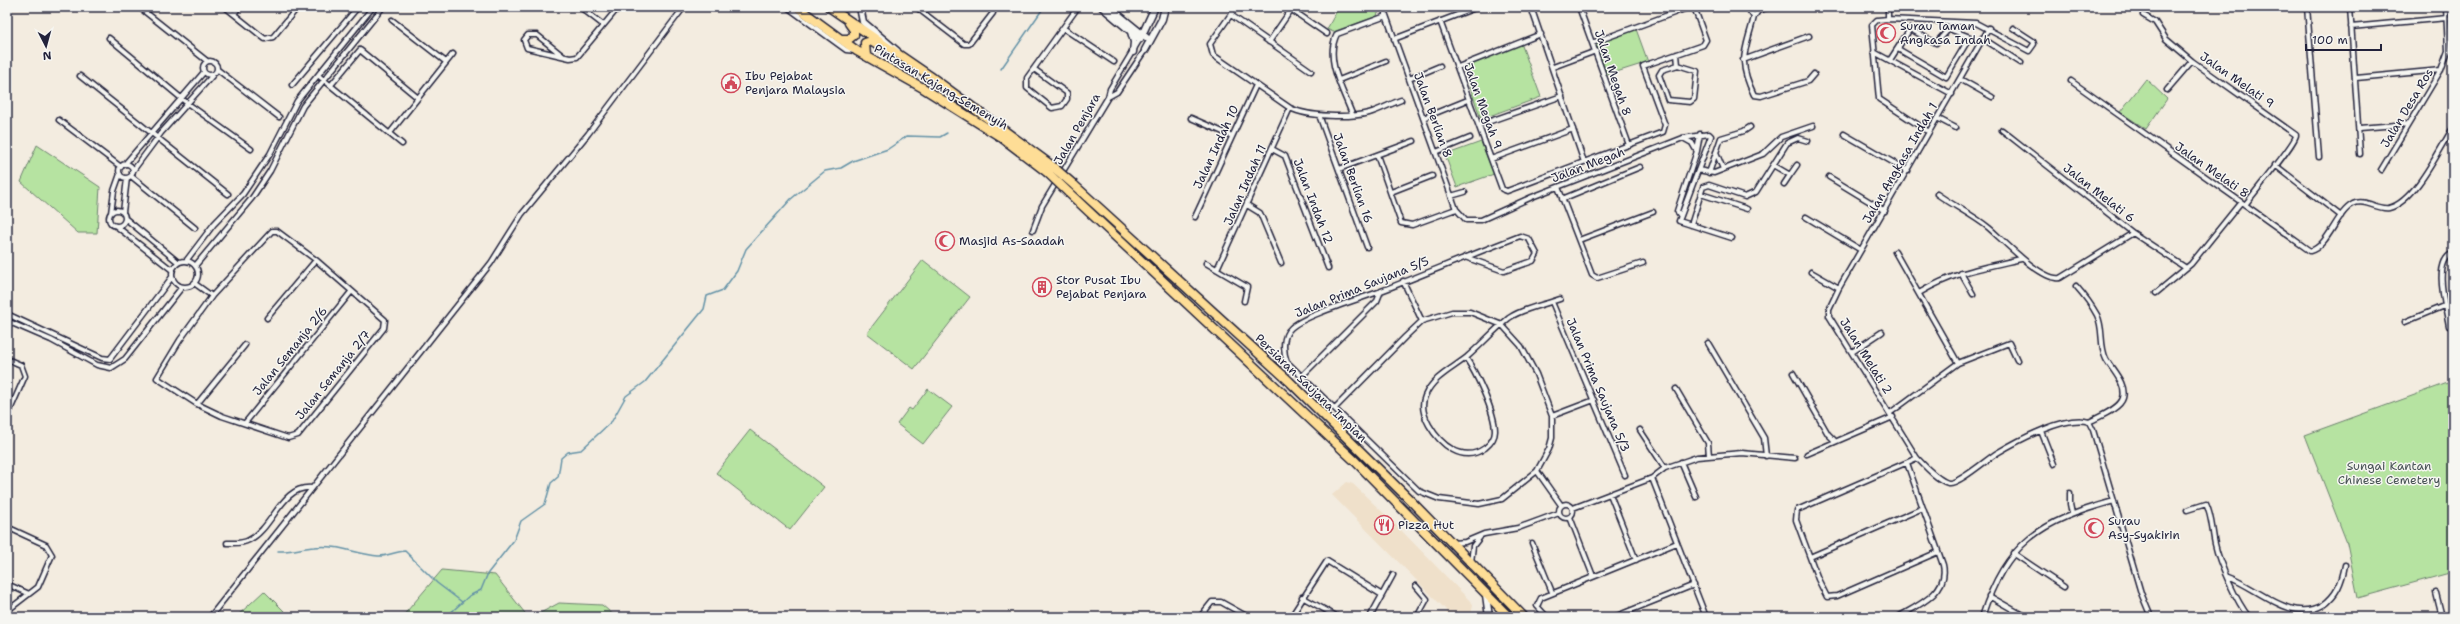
<svg xmlns="http://www.w3.org/2000/svg" width="2460" height="624" font-family="'Shantell Sans',sans-serif">
<style>
.built{fill:#efe0ca}
.green{fill:#b6e3a1;stroke:#6c826e}
.lines{fill:none;stroke-linecap:round;stroke-linejoin:round}
.stream{stroke:#6492a7;stroke-width:1.5}
.street-casing{stroke:#22223b;stroke-width:7}
.secondary-casing{stroke:#22223b;stroke-width:9}
.highway-casing{stroke:#22223b;stroke-width:11}
.street{stroke:#f6f6f2;stroke-width:4}
.secondary{stroke:#f6f6f2;stroke-width:6}
.highway{stroke:#fedd96;stroke-width:8}
.highway-bridge-casing{stroke:#22223b;stroke-width:11;stroke-linecap:butt}
.highway-bridge{stroke:#fedd96;stroke-width:8}
.labels{text-anchor:middle;stroke-width:3;stroke-linejoin:round;paint-order:stroke}
.poi-label{font-size:12px;fill:#22223b;stroke:#f6f6f2;text-anchor:start}
.street-label{font-size:12px;fill:#22223b;stroke:#f6f6f2}
.park-label{font-size:12px;fill:#475254;stroke:#f6f6f2}
</style>
<rect width="100%" height="100%" fill="#f3ece0"/>
<filter id="ink" filterUnits="userSpaceOnUse"><feTurbulence type="fractalNoise" baseFrequency=".025" numOctaves="2"/><feDisplacementMap in="SourceGraphic" scale="8" xChannelSelector="R" yChannelSelector="G"/><feConvolveMatrix kernelMatrix="1 2 1 2 8 2 1 2 1" color-interpolation-filters="sRGB"/></filter>
<g filter="url(#ink)">
<path class="built" d="M1347,482L1353,484L1397,526L1473,604L1471,617H1447L1446,610L1332,495Z"/>
<path class="green" d="M1339,7H1378L1379,11L1377,16L1333,32L1327,29Z
M1636,29L1648,62L1607,75L1596,44Z
M1521,43L1541,97L1481,119L1463,67Z
M2146,79L2167,99L2146,129L2120,112Z
M1481,142L1494,174L1457,187L1445,155Z
M37,145L100,187L97,233H78L21,182Z
M923,260L970,297L914,369L867,333Z
M2453,381V572L2358,598L2347,543L2305,435Z
M928,389L952,407L923,444L897,424L909,408L912,410Z
M750,430L824,487L790,530L716,473Z
M442,570L495,575L528,617H402Z
M264,591L290,617H236Z
M559,603L602,605L616,617H533Z"/>
<g class="lines">
<path class="stream" d="M1001,69L1044,7
M278,551C291,552 301,548 314,547C336,544 357,554 378,556C387,557 396,551 405,551L437,583L462,602
M446,617L469,596L481,590L488,573L514,540L521,521L545,504L551,483L558,477L561,458L568,452L581,450L612,421L626,396L645,382L704,309L707,296L723,290L737,271L746,249L791,199L825,171L841,168L853,161L888,149L907,136L940,137L947,133"/>
<defs>
<path id="street" d="M139,7L207,61
M225,7L265,39L273,37L298,7
M580,7L602,24
M787,7L846,50L856,51
M916,7L964,44H969L993,13V7
M1236,7L1210,44L1213,55L1290,108C1308,117 1350,118 1369,113C1380,110 1390,104 1401,100
M1383,7L1456,209L1466,220H1481L1532,197L1683,138L1709,134L1711,136L1679,221L1732,238
M1531,7L1584,162
M1579,7L1629,145
M1747,7L1754,17
M1769,7L1758,11L1754,17C1745,53 1737,60 1754,95L1761,96L1808,81L1814,74
M1888,7V19
M2307,7L2319,157
M2350,7L2360,154
M617,9L630,7
M1292,10L1327,34
M234,14L239,7
M1231,15L1311,71
M2143,15L2155,22L2166,39L2192,61L2296,135C2296,143 2252,195 2245,205
M392,20L446,62
M1440,21L1502,189L1507,191L1663,132L1665,125L1643,66L1703,45L1706,40L1694,7
M2351,27L2447,18
M1063,28L1114,62
M1989,28L1839,288L1829,309V316L1917,458C1925,466 1936,479 1948,483C1958,485 1987,459 1997,453C2017,441 2067,414 2089,422L2093,430L2141,593L2151,617
M109,38L187,103L251,149
M1982,38L2021,63
M1394,39L1478,7
M1269,42L1293,7
M1592,43L1690,7
M1874,52L1952,94
M1677,54L1678,65L1697,71L1694,99L1690,102L1668,100L1659,75L1662,70L1678,65
M563,56L537,35H528L524,40L527,48L570,58L577,57L617,9
M1743,60L1809,36
M1890,60L1910,29L1936,43L1949,29L1970,37L1946,77L1898,49
M203 68a7 7 0 1 1 14 0a7 7 0 1 1-14 0Z
M1458,67L1541,34
M1553,67L1596,51
M1034,69L1067,93V99L1062,106L1052,108L1027,88V78L1078,7
M218,70L279,117
M80,76L228,194
M319,76L402,144
M2356,78L2441,70
M1409,79L1440,66
M1960,79L1992,97
M1339,80L1386,61
M2071,81L2310,251C2328,247 2336,213 2353,204C2365,198 2377,210 2389,208C2415,202 2439,150 2453,128
M292,85L358,7
M331,85L360,50L418,98
M2167,90L2192,61
M1108,97L1117,92L1145,50
M1352,114C1343,90 1324,59 1337,34L1386,16
M1319,115L1367,247
M1191,118L1232,136
M1423,118L1470,99
M1937,118L1956,128
M59,120L121,167
M1479,125L1562,96
M2360,128L2408,124
M2002,130L2133,233L2186,268
M1929,132L1879,99L1872,25L1877,20L1888,19L1976,23L2029,51L2034,44L2033,41L2013,28
M390,133L453,54
M1844,134L1908,171
M1683,138L1692,143L1696,150
M1272,149L1285,156L1328,268
M1436,152L1470,138
M1716,152L1723,169
M1377,155L1401,223L1412,225L1456,209
M1491,159L1573,129
M119 171a7 7 0 1 1 14 0a7 7 0 1 1-14 0Z
M124,165L204,72
M1773,165L1790,175L1797,165
M2275,165L2341,216
M1339,169L1414,141
M1698,170L1714,173L1763,154L1781,137L1813,126
M2381,170L2441,70L2448,51L2446,7
M132,172L161,133L212,76
M1709,173L1721,138L1744,131L1750,127
M131,176L195,228
M1829,177L1885,211
M1784,184L1790,175
M1558,187L1592,275L1597,278L1643,263
M1391,192L1432,176
M1701,194L1747,209
M1937,194C1954,206 1973,215 1989,228C2003,240 2041,281 2060,278L2133,233
M1451,196L1465,192
M1562,199L1640,167
M1247,205L1260,213L1281,263
M109 218a8 8 0 1 1 16 0a8 8 0 1 1-16 0Z
M123,212L127,178
M111,213L114,191L120,174
M1680,215L1677,211L1697,151L1700,134
M1195,217L1256,85
M1806,217L1861,250
M126,219L178,262
M1691,225L1703,187L1709,185L1745,197L1756,192L1787,143L1798,138L1808,141
M116,226L172,270
M1033,230L1042,206L1108,97L1110,89L1140,39
M272,231H277L316,260L385,320L384,328L298,435L288,438L222,416L197,404L157,378L180,340L212,296Z
M1579,240L1653,212
M1895,252L1958,363
M172 274a13 13 0 1 1 26 0a13 13 0 1 1-26 0Z
M186,261L214,224L243,194L270,154L297,101L373,7
M1206,263L1247,287L1244,301
M195,266L252,198L270,171L303,106L383,7
M1217,269L1290,108
M1811,272L1839,288
M1961,273L1973,294
M1403,281L1422,321
M194,283L212,296
M2076,286C2084,295 2091,304 2097,315C2104,329 2099,345 2106,359C2112,370 2127,384 2123,398C2120,409 2098,417 2089,422
M1919,293C1955,272 1981,268 2021,259
M2156,293L2191,264L2241,202
M1552,302L1625,475
M7,314L102,358L110,359L172,277
M267,318L316,260
M7,321L51,340L97,365L111,368L125,359L182,287
M2405,322L2446,305
M2449,326C2446,307 2432,262 2453,253
M1708,343L1764,438L1766,456
M1852,352L1882,332
M1466,358C1476,373 1495,412 1495,431C1495,438 1490,444 1485,448C1462,464 1440,444 1429,425C1424,416 1421,405 1425,396C1433,377 1452,369 1467,357C1481,345 1494,330 1509,318C1523,308 1544,305 1560,299
M7,359L21,365L25,376L7,417
M1793,373L1828,434L1834,440
M1302,376L1377,301L1381,291
M1676,389L1708,443L1709,456
M197,404L245,345
M1335,408L1405,337L1422,321L1452,312H1470L1502,325L1521,346L1536,374L1552,416V438L1549,449L1537,471L1502,499L1479,504L1439,499L1419,491L1287,362C1283,352 1282,336 1291,328C1305,315 1360,299 1381,291C1427,273 1473,254 1520,236L1529,239L1537,254L1533,261L1504,271L1465,257
M1890,413L1958,363L2009,343L2017,360
M1552,416L1594,400
M245,423L351,292
M1640,430L1665,468
M2041,431L2054,464
M1807,454L1893,417
M1917,458L1797,510L1796,520L1818,579L1827,597L1837,596L1938,552
M1681,462L1696,497
M1537,471L1561,505
M1652,478L1706,617
M2070,493V504L2072,514
M1610,494L1636,560
M1559 511a7 7 0 1 1 14 0a7 7 0 1 1-14 0Z
M1573,508L1652,478L1665,468L1697,457L1742,453L1795,458
M2187,510L2206,504C2212,516 2212,531 2215,544C2219,563 2237,603 2249,617
M1570,517L1593,576
M7,527L46,545L52,555L38,587L7,611
M227,543C234,543 242,544 249,540C273,529 281,485 312,488
M1453,543L1465,542L1484,534L1518,528L1559,513
M1532,543L1552,592
M2013,553L2064,587
M1810,557L1923,508
M1471,562L1473,546L1480,537
M2228,577C2257,587 2291,624 2323,605C2337,595 2342,582 2345,565
M7,584L29,594
M1416,586L1427,599L1417,617
M2436,593L2442,617
M1989,596L2026,617
M1302,597L1338,617
M210,617L491,263L522,214L588,134L684,7
M1200,617L1212,602H1221L1248,617
M1291,617L1327,561L1382,595
M1370,617L1393,575
M1547,617L1537,606L1541,598L1677,543
M1614,617L1694,585
M1898,617C1919,605 1949,592 1943,565L1907,463
M1982,617C2006,542 2041,521 2114,501"/>
<path id="secondary" d="M836,7H848
M860,7L863,22L897,51
M1102,7L1140,39
M1109,7L1147,38
M1131,32L1134,42L1133,52
M1142,35L1155,7
M1145,50L1162,19L1165,7
M1486,595L1489,617"/>
<path id="highway" d="M797,7L857,51L923,88L1001,137L1047,172
M829,7L930,76L1051,165
M840,39H849L854,35V30L849,23
M866,56L865,43L871,41L879,46
M1074,185L1289,381L1410,500L1524,617
M1068,192L1356,462L1509,617"/>
</defs>
<use href="#street" class="street-casing"/>
<use href="#secondary" class="secondary-casing"/>
<use href="#highway" class="highway-casing"/>
<use href="#street" class="street"/>
<use href="#secondary" class="secondary"/>
<use href="#highway" class="highway"/>
<defs>
<path id="highway-bridge" d="M1051,165L1074,185
M1047,172L1068,192"/>
</defs>
<use href="#highway-bridge" class="highway-bridge-casing"/>
<use href="#highway-bridge" class="highway-bridge"/>
</g>
</g>
<defs>
<symbol id="mosque-ring" viewBox="-11 -11 22 22"><circle r="9.5" fill="#f6f6f2" stroke="#d1495b" stroke-width="1.5"/><path d="M3.5-4.9A6 6 0 1 0 3.5 4.9A5 5 0 1 1 3.5-4.9Z" fill="#d1495b"/></symbol>
<symbol id="civic-ring" viewBox="-11 -11 22 22"><circle r="9.5" fill="#f6f6f2" stroke="#d1495b" stroke-width="1.5"/><path d="M-.6-6.5H3V-4.5H.6V-3L4-1V1h2V6H-6V1h2V-1L-.6-3ZM-1.2 2.5V6h2.4V2.5Z" fill="#d1495b"/></symbol>
<symbol id="building-ring" viewBox="-11 -11 22 22"><circle r="9.5" fill="#f6f6f2" stroke="#d1495b" stroke-width="1.5"/><path d="M-4-6H4V6H1V3H-1V6H-4ZM-2.5-4.3h1.7v1.8h-1.7ZM.8-4.3h1.7v1.8H.8ZM-2.5-1h1.7V.8h-1.7ZM.8-1h1.7V.8H.8Z" fill="#d1495b"/></symbol>
<symbol id="restaurant-ring" viewBox="-11 -11 22 22"><circle r="9.5" fill="#f6f6f2" stroke="#d1495b" stroke-width="1.5"/><path d="M-5-6h1v4h1v-4h1v4h1v-4h1v5L-1.5 .5V6h-2V.5L-5-1ZM5-6V6H3V1.5H1.5Q1.5-4 5-6Z" fill="#d1495b"/></symbol>
</defs>
<g fill-rule="evenodd">
<use href="#mosque-ring" x="1875" y="22" width="22" height="22"/>
<use href="#civic-ring" x="720" y="72" width="22" height="22"/>
<use href="#mosque-ring" x="934" y="230" width="22" height="22"/>
<use href="#building-ring" x="1031" y="276" width="22" height="22"/>
<use href="#restaurant-ring" x="1373" y="514" width="22" height="22"/>
<use href="#mosque-ring" x="2083" y="517" width="22" height="22"/>
</g>
<g class="labels">
<g class="poi-label">
<text x="1900" y="30">Surau Taman<tspan x="1900" dy="14">Angkasa Indah</tspan></text>
<text x="745" y="80">Ibu Pejabat<tspan x="745" dy="14">Penjara Malaysia</tspan></text>
<text x="959" y="245">Masjid As-Saadah</text>
<text x="1056" y="284">Stor Pusat Ibu<tspan x="1056" dy="14">Pejabat Penjara</tspan></text>
<text x="2108" y="525">Surau<tspan x="2108" dy="14">Asy-Syakirin</tspan></text>
<text x="1398" y="529">Pizza Hut</text>
</g>
<g class="street-label">
<text transform="translate(1613 73) rotate(71)" y="4">Jalan Megah 8</text>
<text transform="translate(2237 80) rotate(35)" y="4">Jalan Melati 9</text>
<text transform="translate(941 87) rotate(31)" y="4">Pintasan Kajang-Semenyih</text>
<text transform="translate(1483 106) rotate(70)" y="4">Jalan Megah 9</text>
<text transform="translate(2407 108) rotate(-59)" y="4">Jalan Desa Ros</text>
<text transform="translate(1433 115) rotate(70)" y="4">Jalan Berlian 8</text>
<text transform="translate(1077 129) rotate(-60)" y="4">Jalan Penjara</text>
<text transform="translate(1216 147) rotate(-65)" y="4">Jalan Indah 10</text>
<text transform="translate(1900 163) rotate(-60)" y="4">Jalan Angkasa Indah 1</text>
<text transform="translate(1588 165) rotate(-21)" y="4">Jalan Megah</text>
<text transform="translate(2212 170) rotate(35)" y="4">Jalan Melati 8</text>
<text transform="translate(1353 178) rotate(70)" y="4">Jalan Berlian 16</text>
<text transform="translate(1245 185) rotate(-66)" y="4">Jalan Indah 11</text>
<text transform="translate(2099 193) rotate(38)" y="4">Jalan Melati 6</text>
<text transform="translate(1313 201) rotate(69)" y="4">Jalan Indah 12</text>
<text transform="translate(1362 287) rotate(-22)" y="4">Jalan Prima Saujana 5/5</text>
<text transform="translate(290 351) rotate(-51)" y="4">Jalan Semanja 2/6</text>
<text transform="translate(1866 356) rotate(58)" y="4">Jalan Melati 2</text>
<text transform="translate(333 375) rotate(-51)" y="4">Jalan Semanja 2/7</text>
<text transform="translate(1598 385) rotate(67)" y="4">Jalan Prima Saujana 5/3</text>
<text transform="translate(1311 388) rotate(44)" y="4">Persiaran Saujana Impian</text>
</g>
<g class="park-label">
<text x="2389" y="470">Sungai Kantan<tspan x="2389" dy="14">Chinese Cemetery</tspan></text>
</g>
</g>
<rect width="2460" height="624" fill="none" stroke="#f6f6f2" stroke-width="24"/>
<rect x="12" y="12" width="2436" height="600" fill="none" stroke="#22223b" stroke-width="1.5" filter="url(#ink)"/>
<g transform="translate(46 46) rotate(174)" stroke="#f6f6f2" stroke-width="3" paint-order="stroke">
<path d="M0-3L7 15L0 10L-7 15Z" fill="#22223b"/>
<text y="-6" font-size="11" font-weight="bold" text-anchor="middle" fill="#22223b">N</text>
</g>
<path d="M2306 44v6h75v-6" fill="none" stroke="#22223b" stroke-width="2"/>
<text x="2312" y="44" font-size="12" fill="#22223b" stroke="#f6f6f2" stroke-width="3" paint-order="stroke">100 m</text>
</svg>
